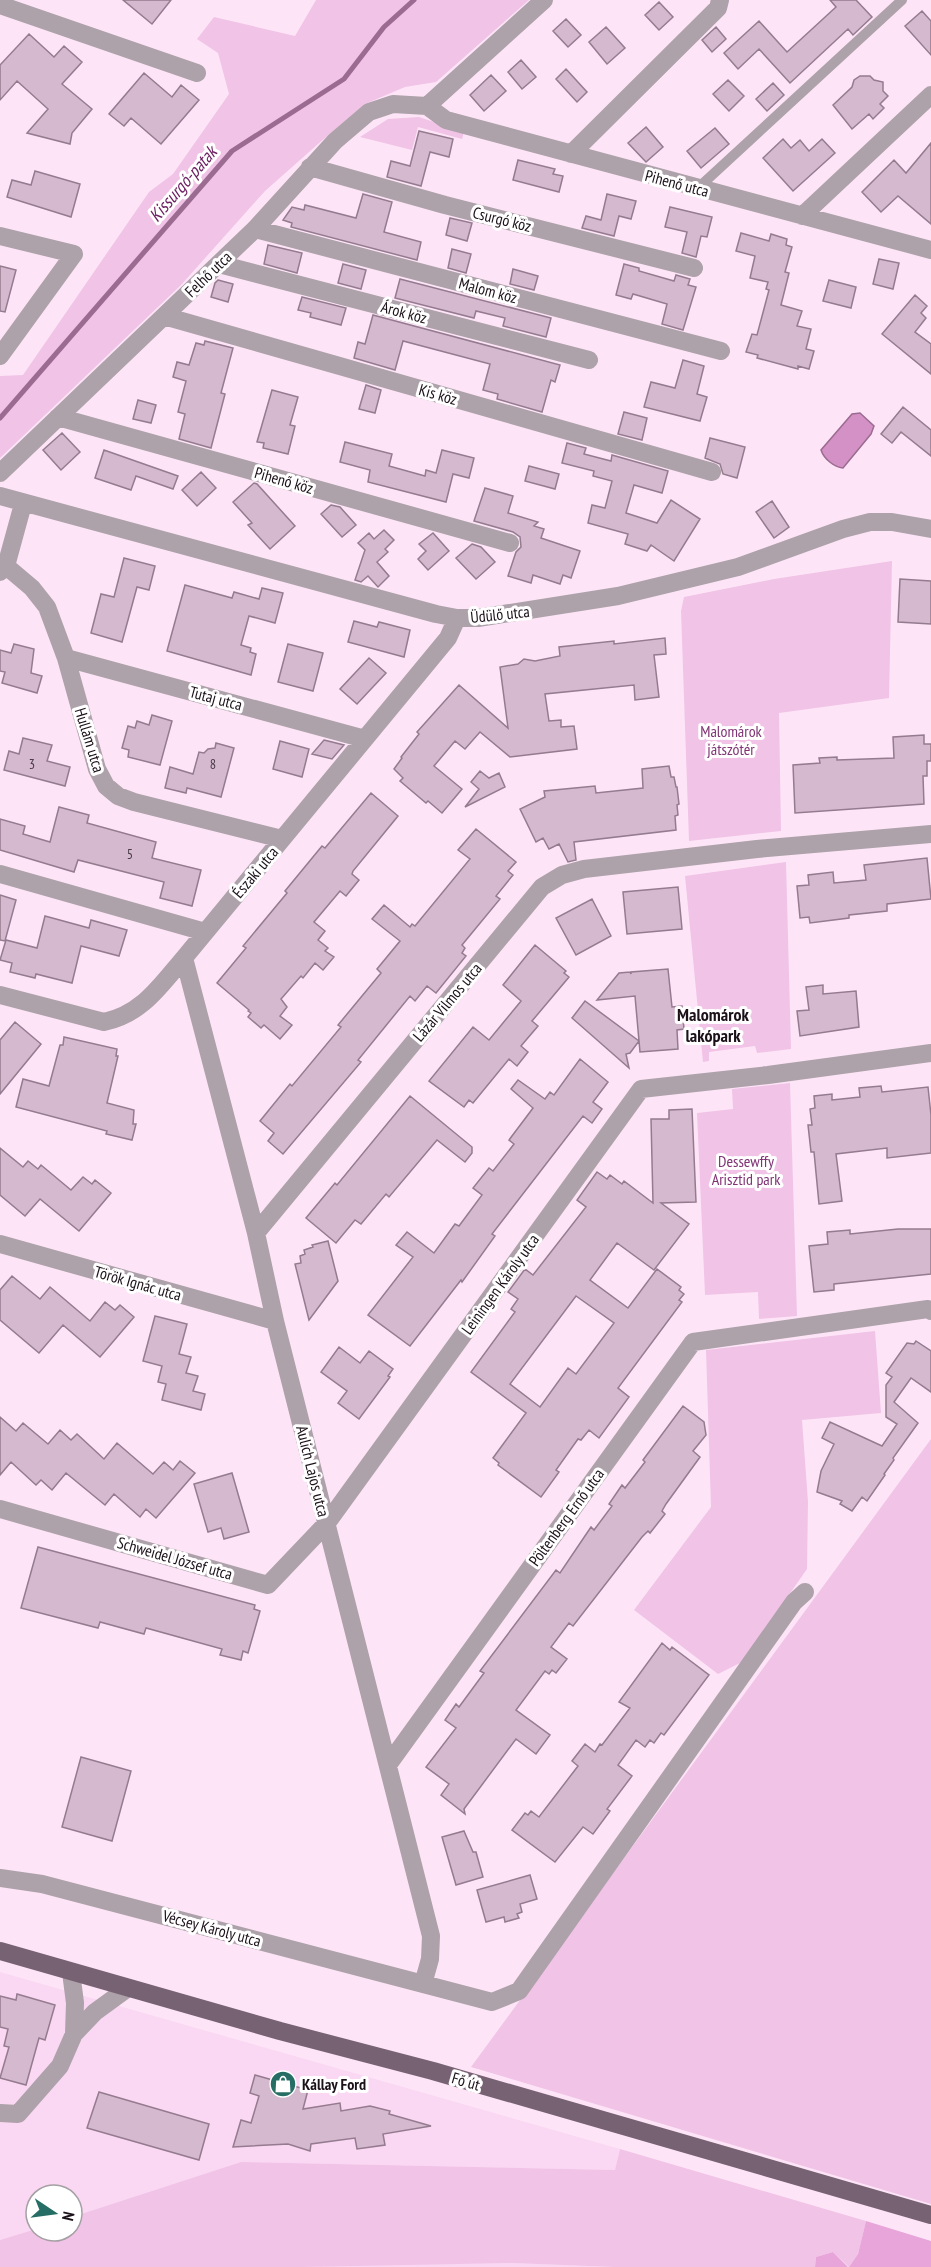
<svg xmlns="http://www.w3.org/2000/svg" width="931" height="2267" font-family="'PT Sans Narrow',sans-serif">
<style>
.built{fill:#fad7f2}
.green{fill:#f1c3e7}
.forest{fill:#e8a5da}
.water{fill:#d391c5;stroke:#9c6b91;stroke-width:1.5}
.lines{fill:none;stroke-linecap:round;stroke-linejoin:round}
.stream{stroke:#9c6b91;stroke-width:5}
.building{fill:#d5b9cf;stroke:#957b8f;stroke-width:1.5;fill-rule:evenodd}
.service{stroke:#ada1aa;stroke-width:10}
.minor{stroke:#ada1aa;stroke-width:18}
.primary{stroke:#776273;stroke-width:18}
.labels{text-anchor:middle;stroke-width:6;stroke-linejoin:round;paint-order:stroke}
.number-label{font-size:14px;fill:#4a3b46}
.street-label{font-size:16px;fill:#1b1119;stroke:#fff}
.park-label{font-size:16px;fill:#813475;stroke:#fff}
.poi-label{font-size:16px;font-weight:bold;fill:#1b1119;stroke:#fff;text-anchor:start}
.water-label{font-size:18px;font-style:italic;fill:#6e2162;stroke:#fff}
.neighbourhood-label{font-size:18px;font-weight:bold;fill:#1b1119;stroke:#fff}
</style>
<rect width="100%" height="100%" fill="#fde5f7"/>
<path class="built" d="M0,1972L620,2149L615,2170L241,2162L72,2217V2195H36V2229L0,2240Z
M512,2263L614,2267H302L338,2265Z"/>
<path class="green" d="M316,0H529L436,82L405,87L365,104L326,137L265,191L181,285L0,458V376L23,375L149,192L173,174L229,94L218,53L197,39L214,17L295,36Z
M419,117L464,132L462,139L418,127L412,150L360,137L388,119Z
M892,561L889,698L779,713L781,831L689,841L681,611L684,597L774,579Z
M786,862L791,1049L757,1053L755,1046L709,1052V1061L703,1062L685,876Z
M790,1083L797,1316L759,1319L758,1292L705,1295L697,1113L733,1109L732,1089Z
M875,1331L881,1413L802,1420L808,1502L807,1569L742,1662L718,1674L634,1610L711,1507L706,1350Z
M931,1439V2204L471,2067Z
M620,2149L866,2221L858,2254L849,2267L833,2252L816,2257L815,2267H614L512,2263L302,2267H0V2240L36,2229V2231H72V2217L241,2162L615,2170Z"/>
<path class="forest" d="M866,2221L931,2241V2267H849L858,2254Z
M833,2252L848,2267H815L816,2257Z"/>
<path class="water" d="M860,413L874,426L871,434L843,468C834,467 824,459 821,450L852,414Z"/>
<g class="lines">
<path class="stream" d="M0,418L232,151L344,79L384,27L414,0"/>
</g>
<path class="building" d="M123,0H171L152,24Z
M830,0H856L872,17L853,35L848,29L790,83L759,49L738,69L724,53L759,21L787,52L836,7Z
M659,2L673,17L659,30L645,15Z
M922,11L931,21V55L905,26Z
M566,19L581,35L568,47L553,31Z
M606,27L625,48L607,64L589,42Z
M716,27L726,39L712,52L702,40Z
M29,34L54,57L64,46L82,62L62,84L92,109L72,133L70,144L27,133L48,109L17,81L0,100V65Z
M521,60L536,77L522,89L508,72Z
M566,69L587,92L577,102L556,79Z
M144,73L172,97L181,85L199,100L161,144L131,118L124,126L109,114Z
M491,75L506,91L484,111L470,95Z
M860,76H870L874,80L883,82V91L888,96L880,104L884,108L873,119L869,114L852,129L833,105L852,87L854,80Z
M728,80L744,96L729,111L713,94Z
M773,83L784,95L767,111L756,99Z
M646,127L663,147L646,162L628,143Z
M715,128L729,144L701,168L687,151Z
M419,131L453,139L449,157L430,152L421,186L387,177L391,161L410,166Z
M783,139L791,148L800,140L809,151L822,139L835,153L793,191L763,158Z
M931,143V224L898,196L881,212L862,192L894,160L906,173Z
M518,160L555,169L553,174L563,176L559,192L513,180Z
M35,171L80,184L71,217L7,197L12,180L31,185Z
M363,194L392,202L384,232L421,242L417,260L291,227L292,223L283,220L292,207L304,210L305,205L356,218Z
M607,194L636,201L631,219L619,216L614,236L582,228L586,216L601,220Z
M670,207L712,217L707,237L701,236L696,257L682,253L687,232L665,227Z
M450,218L472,223L467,241L446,235Z
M741,233L769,241L771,234L787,239L786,245L792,247L785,272L789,273L781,305L802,311L797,326L811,329L806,349L814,351L809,369L798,366V369L757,358L758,355L746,352L752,334L757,335L769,290L766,289L768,282L750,278L755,256L736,251Z
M268,245L302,253L297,273L264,264Z
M452,249L471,254L466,273L448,268Z
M879,259L899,263L893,289L873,284Z
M343,264L366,270L361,289L338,283Z
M624,264L639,268V271L674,281L676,275L690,279L688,285L696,287L683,330L662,324L667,304L633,294L631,299L616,295Z
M0,266L16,270L5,312L0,311Z
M513,269L538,276L534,290L510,284Z
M400,279L551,318L546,337L503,326L505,318L476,311L474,318L395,298Z
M218,280L233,284L228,302L211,297L215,283Z
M829,280L856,287L851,308L823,301Z
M915,295L927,306L921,313L926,318L915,332L931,344V374L882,334Z
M302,297L346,308L341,325L310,317L311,313L298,310Z
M373,315L560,365L555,382L551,380L542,412L497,399L498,394L483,390L490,364L403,341L395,370L354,358L358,342L365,344Z
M205,341L233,348L221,393L225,394L211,448L179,439L185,414L178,412L186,381L173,377L177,362L189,365L196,343L204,345Z
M683,360L704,366L697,394L707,397L700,421L644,407L651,382L675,388Z
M366,385L381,390L375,413L359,409Z
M272,390L298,397L290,425L295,426L288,454L263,448L264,443L257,442Z
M138,400L156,405L151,423L133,419Z
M903,407L931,430V456L901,432L892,443L881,434Z
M624,412L647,418L642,440L618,434Z
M62,433L80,452L61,470L43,450Z
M710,438L745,447L737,478L723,474L720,464L705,458Z
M345,442L392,454L389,466L425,476L426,470L436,473L442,450L474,458L469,478L453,474L446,502L368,482L370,470L340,462Z
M567,443L586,448L584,454L611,461L612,455L668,471L662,493L634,485L626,513L657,523L671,500L700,519L674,561L651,545L647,551L625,544L628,534L588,523L592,505L605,508L612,481L593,476L594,471L562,463Z
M104,450L178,476L173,489L136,476L131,490L95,478Z
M529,466L559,474L555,489L525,481Z
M201,472L216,488L197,506L182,490Z
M254,483L257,484L295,526L270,549L248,525L252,523L233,502Z
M485,488L513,496L508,513L538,522L534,526L544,529L541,538L580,551L571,578L563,575L560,584L533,575L531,583L508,576L516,552L521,547L520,537L513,532L474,521Z
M772,501L789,527L774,538L756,512Z
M331,505L340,507L356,525L342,537L321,514Z
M384,530L394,540L385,549L388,552L377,562L389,576L378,587L368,576L361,582L355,580L365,550L358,543L369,533L374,539Z
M433,533L449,551L428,570L418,559L426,551L419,544Z
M472,544L481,547L495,562L476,579L456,558Z
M124,558L155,566L149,590L137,587L122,642L91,633L101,594L114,597Z
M900,579L931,581V624L898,622Z
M185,585L232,598L234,592L259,599L262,588L283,593L275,623L249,616L241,645L251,648L250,652L256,654L251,675L167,651Z
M354,621L377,627L379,622L410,630L404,657L348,642Z
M665,638L666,654L654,655L659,697L635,700L634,685L545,694L549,721L561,720V727L574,726L577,749L510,757L480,732L465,749L455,741L434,766L462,789L442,813L428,801L426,803L400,781L403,778L394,769L402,758L401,757L419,734L417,732L459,685L508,728L500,667L518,664L524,659L535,661L560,656L559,647L614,641V644Z
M14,644L34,649L31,673L42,676L37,693L2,683L5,672L0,671V650L11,653Z
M288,644L323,653L313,691L278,682Z
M369,658L386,673L357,704L340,689Z
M152,715L172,721L160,765L128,757L129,750L122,748L128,726L135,728L137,721L149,725Z
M924,735V744H931V761H927V776H923L924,804L795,813L793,765L820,763L819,758L837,757V760L894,758L893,737Z
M23,738L52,745L47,761L70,767L65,786L4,770L9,751L19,754Z
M324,740L344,745L332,759L312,754Z
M280,741L309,749L302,777L273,769Z
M216,743L234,748L221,797L187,788L186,793L165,788L170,767L193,774L199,752L204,753L208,749L215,748Z
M669,766L671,777H674L676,787H677L679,804L677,805L678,815L675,816L676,830L574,842L576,860L568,862L559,844L549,849L543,838L536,842L520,809L545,797L544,791L595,786L596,793L643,788L642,769Z
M480,771L489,778L499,773L505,787L465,807L479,789L471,782Z
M371,793L398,816L353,871L352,874L359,880L346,896L340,891L314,922L325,931L318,940L328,948L325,951L334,957L323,970L315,963L303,978L301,976L281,999L287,1007L280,1016L292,1025L280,1039L264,1025L261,1028L248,1017L251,1013L248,1011L249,1010L217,983L246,948L243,946L287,893L285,891L322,846L325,848Z
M59,807L89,815L87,823L156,842L152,858L201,870L192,906L160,898L164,882L78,860L74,872L0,850V819L25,826L23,834L50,842Z
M476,829L516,862L508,871L513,875L496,896L500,899L462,945L465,948L462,953L466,956L436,993L427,986L415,1001L410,996L358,1060L361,1062L283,1154L268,1141L274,1133L260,1121L290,1084L292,1086L341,1027L338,1025L381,973L377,969L400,941L372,919L384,905L410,927L412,924L415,926L470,859L458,850Z
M927,858L931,899L887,904V911L849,915V918L810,923L809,917L800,918L797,886L809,885L808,875L833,872L834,883L866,880L864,865Z
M678,887L682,929L627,934L623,892Z
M0,895L16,900L5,941L0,940Z
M592,899L611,936L576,955L556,918Z
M45,916L89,928L91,920L127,930L119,956L81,946L72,983L36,974L35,978L10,972L12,963L0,960L6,940L37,948Z
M535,945L566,971L564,973L569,977L532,1021L538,1026L521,1046L528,1052L517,1066L509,1059L473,1103L469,1100L464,1107L429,1081L473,1027L489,1040L521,1001L503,985Z
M668,969L672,1007L682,1006L684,1029L677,1030L678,1049L640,1052L639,1041L630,1053L626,1054L629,1068L572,1018L585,1001L639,1041L635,996L597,1000L619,973L630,972L631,974V972Z
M823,985V994L856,991L859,1027L800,1036L797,1011L809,1010L806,987Z
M15,1022L41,1044L0,1094V1040Z
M64,1037L117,1049L116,1056H118L107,1103L134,1110L133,1124H136L132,1140L106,1134L107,1131L16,1107L23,1079L49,1086L60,1045H63Z
M580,1059L608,1082L593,1102L602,1109L592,1123L583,1116L492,1234L495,1236L462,1282L461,1280L410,1346L368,1315L413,1257L396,1245L407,1232L434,1253L455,1224L459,1226L482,1195L473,1188L489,1168L493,1171L514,1144L509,1140L533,1108L511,1089L518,1080L545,1099L550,1092L554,1095Z
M881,1086L882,1092L928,1087L931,1115V1153L887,1158V1148L836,1154L842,1201L819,1204L814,1152H811L808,1125H812L810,1109L815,1108L814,1096L832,1094V1100L860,1097L859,1088Z
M410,1096L472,1147V1153L465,1162L437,1140L389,1197L386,1194L361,1224L355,1220L336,1243L306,1218L335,1183L337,1185Z
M692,1109L696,1202L661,1203L689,1224L654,1270L617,1243L590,1280L628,1308L657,1269L681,1287L679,1290L684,1294L679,1300L682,1302L618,1388L629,1397L599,1438L589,1430L581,1440L578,1439L556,1470L559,1472L541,1497L498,1465L499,1463L493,1458L526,1413L471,1372L515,1312L511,1309L518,1299L508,1292L525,1269L533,1275L586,1207L577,1200L597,1172L607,1179L610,1175L622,1184L624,1181L653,1203L651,1119H669V1110ZM576,1296L614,1323L576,1374L568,1368L540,1407L510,1384Z
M0,1148L23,1167L28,1161L38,1169L41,1165L71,1190L83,1177L92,1184L95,1180L111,1193L79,1231L40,1199L25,1216L0,1195Z
M898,1229H931V1274L834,1284V1290L814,1292L809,1246L828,1244L827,1232L850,1230V1234Z
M328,1241L338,1281L309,1320L295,1264L301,1263L300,1256L305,1254L304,1250L313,1247L312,1245Z
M12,1276L40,1299L50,1287L90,1321L105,1302L115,1310L120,1305L134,1317L100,1357L63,1325L39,1353L0,1320V1290Z
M155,1316L187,1324L179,1354L191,1357L186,1373L198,1376L193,1391L205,1394L201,1410L162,1400L166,1384L158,1382L162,1366L143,1361Z
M916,1341L931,1351V1392L911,1378L894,1402L918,1423L893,1458L894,1460L884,1474L885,1475L867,1501L862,1497L852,1511L840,1504L842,1501L817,1492L821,1471L834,1444L822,1438L830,1422L882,1446L897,1424L886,1417V1385L892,1377L886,1373L907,1343L914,1344Z
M339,1347L360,1363L369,1351L393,1369L388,1376L390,1377L359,1419L338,1403L347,1391L321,1372Z
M683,1406L704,1422L706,1435L693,1451L700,1457L666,1504L662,1511L665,1514L650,1533L648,1531L642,1537L573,1626L569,1623L551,1647L567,1659L556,1673L552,1670L549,1674L545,1671L516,1710L550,1735L536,1754L516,1739L464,1809L465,1814L441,1795L449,1784L426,1767L456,1728L445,1720L456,1704L459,1707L484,1673L480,1671L556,1570L560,1573L591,1527L594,1530L612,1506L609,1504L622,1485L625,1488L645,1462L643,1460Z
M0,1417L16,1431L23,1423L48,1444L60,1430L71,1440L77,1434L104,1459L117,1443L153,1474L164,1462L173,1470L180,1461L195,1473L156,1518L146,1509L140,1517L114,1494L105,1505L66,1473L52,1490L41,1480L36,1485L11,1462L0,1475Z
M232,1473L249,1532L224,1539L221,1528L208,1532L194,1484Z
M38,1547L255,1605L254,1609L260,1611L248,1653L243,1651L241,1660L220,1655L222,1649L146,1628L144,1634L100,1622L98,1628L21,1608Z
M662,1643L670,1650L672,1647L709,1675L664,1735L661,1733L654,1743L650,1740L645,1747L636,1740L618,1765L632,1776L607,1809L610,1811L593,1834L583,1827L555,1862L512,1830L525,1813L528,1815L531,1811L539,1817L578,1766L572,1761L585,1744L595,1752L600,1744L602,1745L630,1708L619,1702Z
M81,1757L131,1771L112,1841L62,1827Z
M464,1831L473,1852H476L483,1877L456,1885L442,1837Z
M530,1875L537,1899L520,1904L522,1912L517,1914L519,1918L505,1922L504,1917L486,1922L477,1890Z
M17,1994L55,2005L45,2040L39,2038L26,2085L0,2078L9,2047L4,2046L8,2029L0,2027V1996L16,2000Z
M255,2075L308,2090L303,2109L340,2103L341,2111L370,2106L390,2111L389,2114L431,2126L383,2134L385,2145L357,2149L355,2138L311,2144L310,2151L288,2144L233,2147L241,2120L251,2123L259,2096L250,2093Z
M99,2092L209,2124L199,2160L87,2128Z"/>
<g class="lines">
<path class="service" d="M698,188L902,0"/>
<path class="minor" d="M0,5L197,73
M427,106L446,120L931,250
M427,106L544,0
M571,154L718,8L720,0
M310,167L445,205L694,268
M802,216L931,95
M255,229L721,351
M0,236L74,254L0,356
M219,264L589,360
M164,316L712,472
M58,417L510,543
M0,473L255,229L335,141L369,112L393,104L427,106
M0,496L436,614L457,618H478L618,596L738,567L843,529L870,522H892L931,529
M6,566L32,588L47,607L66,658L97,769L106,786L118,796L134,802L282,839
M0,572L6,566L23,504
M66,658L365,739
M0,874L205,932
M184,958L256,1233L275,1321L431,1936L430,1959L423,1984
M0,995L104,1022C142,1014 160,986 184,958L434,655L448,638L457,618
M256,1233L542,887L562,875L584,869L757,849L931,834
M0,1244L275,1321
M0,1509L268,1585L327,1523L641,1089L768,1075L931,1053
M388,1765L693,1342L928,1309L931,1311
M0,1878L42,1884L492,2002L519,1991L794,1602L805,1592
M71,1972L75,2003L74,2034
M0,2113L18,2114L60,2066L74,2034L95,2012L128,1988"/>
<path class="primary" d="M0,1951L280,2031L433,2071L931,2215"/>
</g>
<defs>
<symbol id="shop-disc" viewBox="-11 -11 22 22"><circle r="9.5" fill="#266e65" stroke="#fff"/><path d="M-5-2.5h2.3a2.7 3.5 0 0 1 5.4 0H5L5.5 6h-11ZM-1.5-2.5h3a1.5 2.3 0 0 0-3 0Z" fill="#fff"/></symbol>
</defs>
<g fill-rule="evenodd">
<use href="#shop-disc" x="268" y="2069" width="30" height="30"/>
</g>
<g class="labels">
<g class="number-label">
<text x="32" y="769">3</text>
<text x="213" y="769">8</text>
<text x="130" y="859">5</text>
</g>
<g class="street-label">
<text transform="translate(677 183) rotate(15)" y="6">Pihenő utca</text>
<text transform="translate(502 219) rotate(14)" y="6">Csurgó köz</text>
<text transform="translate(208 274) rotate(-44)" y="6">Felhő utca</text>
<text transform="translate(488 290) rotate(15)" y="6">Malom köz</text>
<text transform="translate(404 312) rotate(15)" y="6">Árok köz</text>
<text transform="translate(438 394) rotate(16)" y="6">Kis köz</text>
<text transform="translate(284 480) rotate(16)" y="6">Pihenő köz</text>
<text transform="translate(500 614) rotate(-6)" y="6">Üdülő utca</text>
<text transform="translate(216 698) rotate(15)" y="6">Tutaj utca</text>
<text transform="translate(90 740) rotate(73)" y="6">Hullám utca</text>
<text transform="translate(255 872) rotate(-50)" y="6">Északi utca</text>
<text transform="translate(447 1002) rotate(-50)" y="6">Lázár Vilmos utca</text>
<text transform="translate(138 1283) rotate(16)" y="6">Török Ignác utca</text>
<text transform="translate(500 1284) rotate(-54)" y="6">Leiningen Károly utca</text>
<text transform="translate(313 1471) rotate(76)" y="6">Aulich Lajos utca</text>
<text transform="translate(566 1517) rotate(-54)" y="6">Pöltenberg Ernő utca</text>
<text transform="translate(175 1558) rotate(16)" y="6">Schweidel József utca</text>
<text transform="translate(212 1928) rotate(15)" y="6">Vécsey Károly utca</text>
<text transform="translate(466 2081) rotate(16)" y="6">Fő út</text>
</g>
<g class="park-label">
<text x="731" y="737">Malomárok<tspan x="731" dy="18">játszótér</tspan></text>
<text x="746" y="1167">Dessewffy<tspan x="746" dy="18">Arisztid park</tspan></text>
</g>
<g class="poi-label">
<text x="302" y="2090">Kállay Ford</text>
</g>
<g class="water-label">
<text transform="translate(183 184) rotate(-49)" y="6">Kissurgó-patak</text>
</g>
<g class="neighbourhood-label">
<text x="713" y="1021">Malomárok<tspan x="713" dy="21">lakópark</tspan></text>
</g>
</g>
<g transform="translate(54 2213) rotate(103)"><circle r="28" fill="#ffffff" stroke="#a4a0a3" stroke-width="1.5"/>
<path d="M0-4.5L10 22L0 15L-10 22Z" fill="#266e65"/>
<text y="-9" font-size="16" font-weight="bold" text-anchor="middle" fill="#1b1119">N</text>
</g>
</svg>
